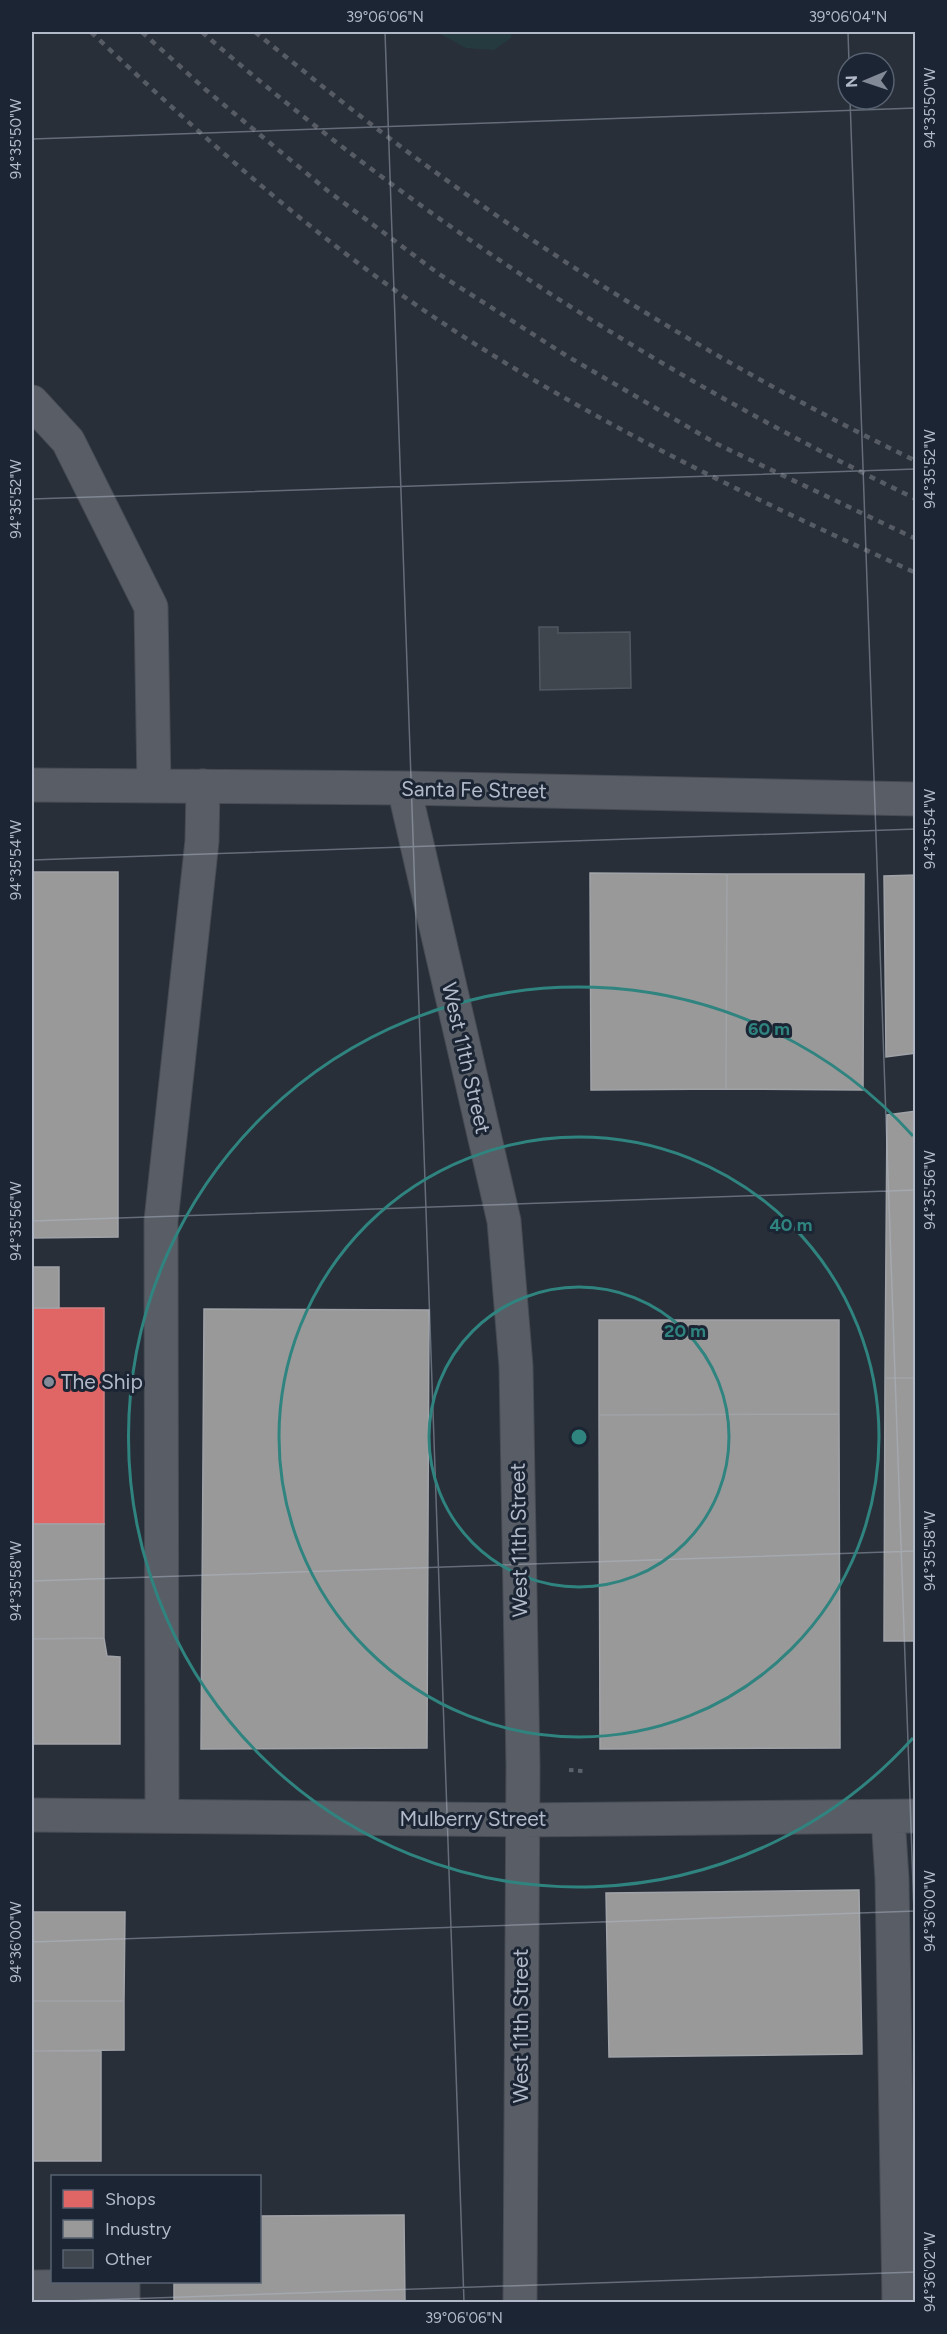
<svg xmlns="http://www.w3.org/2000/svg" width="947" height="2334" font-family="Figtree,sans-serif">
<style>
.green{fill:#253a3f}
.shops{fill:#e06666;stroke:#d27f84;stroke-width:1.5}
.industry{fill:#999;stroke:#a0a3a8;stroke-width:1.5}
.building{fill:#40464e;stroke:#505760;stroke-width:1.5}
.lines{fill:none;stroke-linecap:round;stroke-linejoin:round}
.minor-casing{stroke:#474b53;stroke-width:35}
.path{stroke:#5c626a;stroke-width:4;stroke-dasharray:4.5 4.5;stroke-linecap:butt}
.minor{stroke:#595e66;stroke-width:33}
.rail{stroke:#575c64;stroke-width:4.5;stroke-dasharray:6 6;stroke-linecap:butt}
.ticks{fill:none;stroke:#b2baca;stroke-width:1.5;stroke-opacity:0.45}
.ring{fill:none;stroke:#308480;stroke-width:3}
.poi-dot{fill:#828997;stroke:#1b2534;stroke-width:2}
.labels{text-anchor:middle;stroke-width:6;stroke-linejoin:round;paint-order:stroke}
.street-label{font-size:21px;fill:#b2baca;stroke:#1b2534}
.poi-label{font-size:21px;fill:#b2baca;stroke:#1b2534;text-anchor:start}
.centre{fill:#308480;stroke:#1b2534;stroke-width:3}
.ring-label{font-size:18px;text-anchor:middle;font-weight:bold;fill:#308480;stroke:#1b2534;stroke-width:6;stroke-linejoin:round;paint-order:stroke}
.neatline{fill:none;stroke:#b2baca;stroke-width:2}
.ticks-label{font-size:15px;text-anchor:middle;fill:#b2baca}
</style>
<rect width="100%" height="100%" fill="#282f39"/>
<path class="green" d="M437,32H512L511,38L494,50L466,48Z"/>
<path class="shops" d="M32,1308H104V1524H32Z"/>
<path class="industry" d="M32,872H118V1237L32,1238Z
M590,873L727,874L726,1089L591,1090Z
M727,874H864L863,1090L726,1089Z
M916,875V1053L886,1057L884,876Z
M916,1111V1378H885L887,1115Z
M32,1267H59V1308H32Z
M204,1309L429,1310L427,1748L201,1749Z
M599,1320H839V1414L599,1415Z
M885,1378H916V1641H884Z
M839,1414L840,1748L600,1749L599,1415Z
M32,1524H104V1638L32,1639Z
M104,1638L107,1656L120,1657V1744H32V1639Z
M859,1890L862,2054L609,2057L606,1893Z
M32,1912H125L124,2001H32Z
M32,2001H124V2050L32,2051Z
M32,2051H101V2161H32Z
M404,2215L405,2302H174V2282H260V2216Z"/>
<path class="building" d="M539,627H558V633L630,632L631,688L540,690Z"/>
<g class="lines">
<defs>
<path id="minor" d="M32,402L68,441L151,607L154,786
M32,785L404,788L916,799
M404,788L504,1221L516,1366L523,1766L520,2302
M32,1815L523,1820L916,1816
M162,1816L161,1221L202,841L203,786
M888,1817L892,1879L899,2302
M32,2287L123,2286V2302"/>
</defs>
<use href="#minor" class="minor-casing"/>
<path class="path" d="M569,1770L583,1771"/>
<use href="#minor" class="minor"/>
<path class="rail" d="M91,32C195,130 301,226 419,307C575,414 745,495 916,573
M142,32L206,90L328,191L439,274L567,356L717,444L916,539
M202,32C415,218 661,376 916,499
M255,32C295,64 335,97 376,128C544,256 725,368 916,461"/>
</g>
<path class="ticks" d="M385,32L464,2302M848,32L849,63M850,99L916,1969M32,139L916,108M32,499L916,469M32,860L916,829M32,1221L916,1190M32,1581L916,1551M32,1942L916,1911M37,2302L916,2272"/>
<g class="ring">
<circle cx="579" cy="1437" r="150"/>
<circle cx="579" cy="1437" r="300"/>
<path d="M913 1738A450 450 0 1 1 913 1136"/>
</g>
<circle class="poi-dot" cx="49" cy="1382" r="6"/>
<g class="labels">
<g class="street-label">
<text transform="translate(474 790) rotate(1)" y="7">Santa Fe Street</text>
<text transform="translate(466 1058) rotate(77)" y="7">West 11th Street</text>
<text transform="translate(519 1540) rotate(-91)" y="7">West 11th Street</text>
<text x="473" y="1826">Mulberry Street</text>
<text transform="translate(521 2026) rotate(-90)" y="7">West 11th Street</text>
</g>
<g class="poi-label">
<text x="61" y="1389">The Ship</text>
</g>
</g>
<circle cx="579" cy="1437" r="9" class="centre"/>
<g class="ring-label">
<text x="769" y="1035">60 m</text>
<text x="791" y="1231">40 m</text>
<text x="685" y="1337">20 m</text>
</g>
<rect width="947" height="2334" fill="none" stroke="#1b2534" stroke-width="66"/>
<rect x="51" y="2175" width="210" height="108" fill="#1b2534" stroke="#576170" stroke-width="1.5"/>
<rect x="63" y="2190" width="30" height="18" fill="#e06666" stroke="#576170" stroke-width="1.5"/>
<text x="105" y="2205" font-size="18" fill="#b2baca">Shops</text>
<rect x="63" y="2220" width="30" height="18" fill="#999999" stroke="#576170" stroke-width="1.5"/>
<text x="105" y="2235" font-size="18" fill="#b2baca">Industry</text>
<rect x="63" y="2250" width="30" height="18" fill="#40464e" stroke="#576170" stroke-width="1.5"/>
<text x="105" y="2265" font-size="18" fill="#b2baca">Other</text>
<g transform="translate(866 81) rotate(268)"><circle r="28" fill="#1b2534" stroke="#576170" stroke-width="1.5"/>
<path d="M0-4.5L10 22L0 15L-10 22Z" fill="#828997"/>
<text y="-9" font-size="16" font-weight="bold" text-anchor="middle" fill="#b2baca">N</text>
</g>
<rect x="33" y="33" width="881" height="2268" class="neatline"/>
<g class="ticks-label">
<text x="385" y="22">39°06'06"N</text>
<text x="848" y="22">39°06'04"N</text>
<text transform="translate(930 108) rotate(-90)" y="5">94°35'50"W</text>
<text transform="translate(16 139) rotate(-90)" y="5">94°35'50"W</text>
<text transform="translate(930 469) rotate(-90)" y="5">94°35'52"W</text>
<text transform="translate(16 499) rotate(-90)" y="5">94°35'52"W</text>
<text transform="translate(930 829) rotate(-90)" y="5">94°35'54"W</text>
<text transform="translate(16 860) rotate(-90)" y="5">94°35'54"W</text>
<text transform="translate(930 1190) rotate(-90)" y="5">94°35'56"W</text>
<text transform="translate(16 1221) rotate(-90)" y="5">94°35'56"W</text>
<text transform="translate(930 1551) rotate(-90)" y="5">94°35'58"W</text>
<text transform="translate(16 1581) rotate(-90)" y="5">94°35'58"W</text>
<text transform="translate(930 1911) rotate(-90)" y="5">94°36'00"W</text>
<text transform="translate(16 1942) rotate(-90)" y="5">94°36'00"W</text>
<text transform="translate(930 2272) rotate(-90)" y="5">94°36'02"W</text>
<text x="464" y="2323">39°06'06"N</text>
</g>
</svg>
